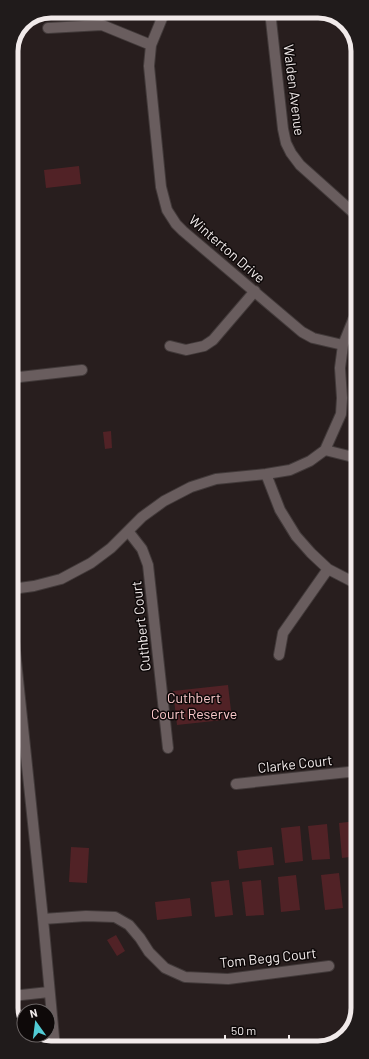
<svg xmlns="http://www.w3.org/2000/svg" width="369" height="1059" font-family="Barlow,sans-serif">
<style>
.green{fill:#512226}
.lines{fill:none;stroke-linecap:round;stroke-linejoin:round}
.minor-casing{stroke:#423a3a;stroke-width:12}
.minor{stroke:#695d5e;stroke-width:10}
.labels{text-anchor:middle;stroke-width:3;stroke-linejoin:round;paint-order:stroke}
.street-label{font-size:14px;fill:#f1eaea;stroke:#0e0909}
.park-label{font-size:14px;fill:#fbc8ca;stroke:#0e0909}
.rim{fill:none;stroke:#f1eaea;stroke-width:5}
</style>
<rect width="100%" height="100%" fill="#281e1e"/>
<path class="green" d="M79,166L81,184L46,188L44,170Z
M111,431L112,448L105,449L103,432Z
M228,685L232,719L177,725L173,691Z
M357,821L358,856L342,858L339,823Z
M327,824L330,859L312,860L308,826Z
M300,826L303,861L285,863L281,828Z
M71,847L89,848L87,883L69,882Z
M272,847L274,865L239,869L237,851Z
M339,873L343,908L325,910L321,875Z
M296,875L300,910L281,912L278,877Z
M229,880L233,915L215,917L211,882Z
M261,880L264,915L246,916L242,882Z
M190,898L192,916L157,920L155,902Z
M116,935L125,951L117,956L107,940Z"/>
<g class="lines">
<defs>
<path id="minor" d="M165,11L151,45L149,66L161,187L167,210L176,224L183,231L302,332L313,338L343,345
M270,11L283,129L286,143L291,153L300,165L357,216
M48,28L102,25L151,45
M170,346L186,350L204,346L213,340L255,291
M11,378L82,370
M325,450L357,458
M266,474L280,510L296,536L311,553L328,569L357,584
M128,531L142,549L148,565L168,748
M12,589L34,586L61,579L91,563L111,548L142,517L164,501L191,487L216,479L266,474L290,470L310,461L325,450L341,414L342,398L340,368L343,345L353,320L357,313
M12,622L43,919L55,1048
M279,655L283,633L328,569
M236,784L358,771
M43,919L86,916L115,917L129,925L140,938L149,952L165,968L185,977L228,979L329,966
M12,996L49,992"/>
</defs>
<use href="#minor" class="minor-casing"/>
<use href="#minor" class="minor"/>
</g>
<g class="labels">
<g class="street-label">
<text transform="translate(294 90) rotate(83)" y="5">Walden Avenue</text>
<text transform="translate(227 249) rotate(41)" y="5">Winterton Drive</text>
<text transform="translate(141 626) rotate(-96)" y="5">Cuthbert Court</text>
<text transform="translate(295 764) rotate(-6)" y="5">Clarke Court</text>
<text transform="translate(268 958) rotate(-6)" y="5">Tom Begg Court</text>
</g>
<g class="park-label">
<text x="194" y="703">Cuthbert<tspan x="194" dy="16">Court Reserve</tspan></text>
</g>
</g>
<path d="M0 0H369V1059H0ZM51 18H318A33 33 0 0 1 351 51V1008A33 33 0 0 1 318 1041H51A33 33 0 0 1 18 1008V51A33 33 0 0 1 51 18Z" fill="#201b1b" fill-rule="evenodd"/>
<path class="rim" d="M51 18H318A33 33 0 0 1 351 51V1008A33 33 0 0 1 318 1041H51A33 33 0 0 1 18 1008V51A33 33 0 0 1 51 18Z"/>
<g transform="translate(36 1023) rotate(346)"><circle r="19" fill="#0e0909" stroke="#696363"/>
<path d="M0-3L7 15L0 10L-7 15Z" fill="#52ccd5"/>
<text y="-6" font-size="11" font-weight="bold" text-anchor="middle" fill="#f1eaea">N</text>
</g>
<path d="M225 1035v6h64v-6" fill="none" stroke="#f1eaea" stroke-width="2"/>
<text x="231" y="1035" font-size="12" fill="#f1eaea" stroke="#0e0909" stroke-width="3" paint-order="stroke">50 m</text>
</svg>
